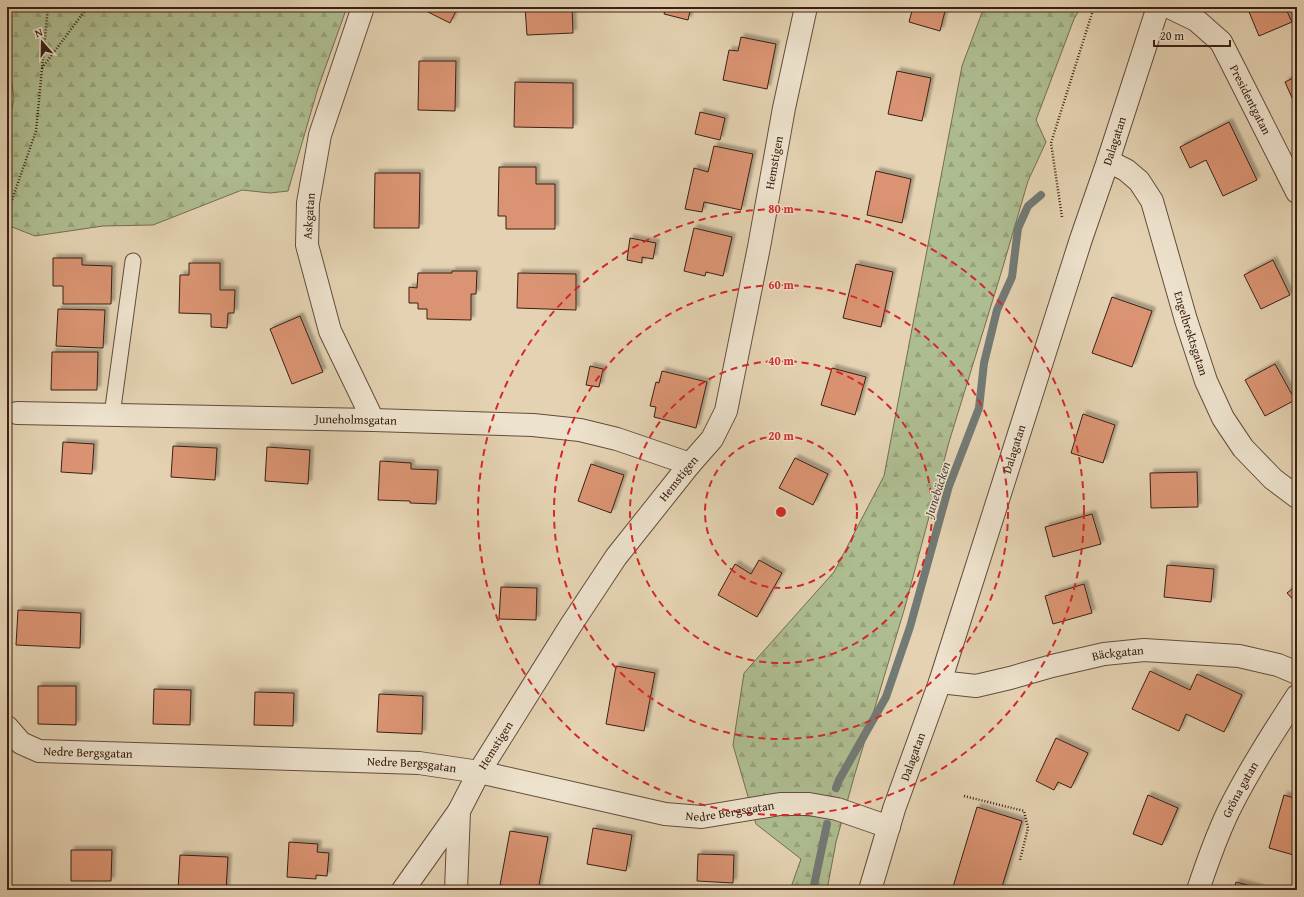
<svg xmlns="http://www.w3.org/2000/svg" width="1304" height="897" font-family="'Gentium Book Plus',serif">
<style>
.forest{fill:url(#forest-firs);stroke:#746e52}
.lines{fill:none;stroke-linecap:round;stroke-linejoin:round}
.stream{stroke:#727a75;stroke-width:8}
.building{fill:#db9473;stroke:#3a2014;filter:url(#shadow)}
.lane-casing{stroke:#644c3c;stroke-width:17}
.street-casing{stroke:#644c3c;stroke-width:24}
.path{stroke:#3a2014;stroke-width:2.5;stroke-dasharray:1 2;stroke-linecap:butt}
.lane{stroke:#ede2cd;stroke-width:15}
.street{stroke:#ede2cd;stroke-width:22}
.ring{fill:none;stroke:#d62828;stroke-width:2;stroke-dasharray:7 5}
.labels{text-anchor:middle;stroke-width:3;stroke-linejoin:round;paint-order:stroke}
.street-label{font-size:12px;fill:#3a2014;stroke:#ede2cd}
.water-label{font-size:13px;font-style:italic;fill:#52463c;stroke:#ede2cd}
.centre{fill:#d62828;stroke:#ede2cd;stroke-width:2}
.ring-label{font-size:12px;text-anchor:middle;font-weight:bold;fill:#d62828;stroke:#ede2cd;stroke-width:3;stroke-linejoin:round;paint-order:stroke}
</style>
<defs>
<pattern id="forest-firs" width="22" height="20" patternUnits="userSpaceOnUse"><rect width="22" height="20" fill="#aebd91"/><path d="M5 1l3.5 6h-7zM16 11l3.5 6h-7z" fill="#96a27c"/></pattern>
<filter id="shadow"><feDropShadow dx="3.5" dy="-3.5" stdDeviation="1" flood-color="#0004"/></filter>
</defs>
<rect width="100%" height="100%" fill="#e4d2b2"/>
<filter id="stains"><feTurbulence type="fractalNoise" baseFrequency=".005" numOctaves="4"/><feColorMatrix values="0 0 0 0 .2 0 0 0 0 .09 0 0 0 0 .02 0 0 0 .5 -.17"/></filter>
<radialGradient id="worn" r=".72"><stop offset=".6" stop-color="#630" stop-opacity="0"/><stop offset="1" stop-color="#630" stop-opacity=".3"/></radialGradient>
<path class="forest" d="M7,7H347L318,88L288,191L270,193L242,190L153,225L103,226L35,236L7,225V128L14,99L7,45Z
M984,7H1081L1074,19L1036,120L1046,142L1028,181L1002,270L949,442L905,607L854,777L836,842L827,890H790L801,859L756,824L733,745L744,673L834,572L884,476L962,66Z"/>
<g class="lines">
<path class="stream" d="M836,788L839,780L886,697L910,627L949,486L979,408L984,363L997,310L1012,277L1018,228L1028,206L1041,195
M813,890L827,824"/>
</g>
<path class="building" d="M418,7H458L450,23Z
M525,7H572L573,33L527,35Z
M666,7H691L688,20L664,14Z
M913,7H946L940,31L909,22Z
M1247,7H1285L1292,22L1259,36Z
M741,37L776,44L767,89L723,80L729,50L738,51Z
M419,61H456L455,111L418,110Z
M897,71L931,78L922,121L888,114Z
M1297,76V109L1285,82Z
M515,82L573,83V128L514,127Z
M700,112L725,118L720,140L695,134Z
M1229,122L1257,180L1223,196L1206,160L1190,168L1180,147Z
M714,146L753,154L741,210L704,202L702,212L685,209L694,168L708,172Z
M499,167H536V184H555V229H506V216H498Z
M876,171L911,179L902,223L867,215Z
M375,173H420L419,228H374Z
M694,228L732,237L723,276L706,272L705,276L684,271Z
M630,238L656,243L653,259L642,257V263L627,260Z
M53,258H82V265L112,266L111,304H63V286H53Z
M1273,260L1290,295L1261,309L1244,275Z
M189,263H220V290H235L234,313H228L227,328L211,327V314L179,313L180,275H189Z
M856,264L893,272L881,327L843,318Z
M452,271H477L476,294H471V320L427,319V309H418V303H409V287L417,288L418,273H452Z
M518,273L576,274V310L517,308Z
M1112,297L1152,311L1132,367L1092,353Z
M58,309L105,310L103,348L56,346Z
M300,316L323,372L292,384L270,329Z
M52,352H98L97,390H51Z
M1275,364L1295,400L1265,416L1245,380Z
M590,366L603,369L599,387L586,385Z
M832,368L866,377L855,415L821,405Z
M662,371L707,382L696,428L654,417L656,407L650,406L656,382L659,383Z
M1083,414L1115,425L1103,463L1071,453Z
M63,442L94,444L92,474L61,472Z
M173,446L217,448L215,480L171,477Z
M267,447L310,450L308,484L265,481Z
M795,458L828,474L813,505L779,488Z
M380,461L411,463V469L438,470L436,504L410,503V501L378,500Z
M591,464L624,475L611,513L578,501Z
M1197,472L1198,507L1151,508L1150,473Z
M1092,514L1101,544L1053,557L1045,527Z
M759,560L782,573L757,617L718,595L735,564L751,574Z
M1167,565L1214,569L1211,602L1164,597Z
M1084,584L1092,613L1053,624L1045,596Z
M1297,585V604L1287,593Z
M501,587L537,588L536,620L499,619Z
M18,610L81,613L80,648L16,645Z
M616,666L655,673L644,731L606,724Z
M1150,671L1190,690L1197,674L1242,695L1224,732L1186,714L1179,731L1132,709Z
M38,686H76V725L38,724Z
M154,689L191,690L190,725L153,724Z
M255,692L294,693L293,726L254,725Z
M379,694L423,696L422,734L377,732Z
M1056,738L1088,753L1071,788L1058,782L1054,790L1036,781Z
M1148,795L1178,808L1162,845L1133,834Z
M1284,795L1297,799V856L1269,848Z
M977,807L1022,821L1001,890H965L953,887Z
M593,828L632,835L626,871L587,864Z
M510,831L548,837L538,890H529L500,885Z
M289,842L318,844L317,852L329,853L327,876L316,875V879L287,877Z
M71,850H112L111,881H71Z
M698,854L734,855L733,883L697,881Z
M180,855L228,857L226,890H178Z
M1236,882L1259,888V890H1234Z"/>
<g class="lines">
<defs>
<path id="lane" d="M112,415L133,261"/>
<g id="street">
<path d="M363,7L320,135L308,203L307,245L330,331L373,420"/>
<path id="s1" d="M1169,7L1196,20L1221,42L1297,192"/>
<path id="s2" d="M1108,161L1126,170L1139,181L1152,201L1186,320L1206,381L1223,418L1243,448L1273,479L1297,497"/>
<path id="s3" d="M17,413L373,420L533,425L580,430L617,439L690,464"/>
<path id="s4" d="M940,682L976,686L1010,678L1052,666L1104,654L1144,650L1239,656L1278,665L1297,673"/>
<path id="s5" d="M7,727L21,743L39,751L419,763L479,772L665,814L702,817L780,804H809L837,809L889,827"/>
<path id="s6" d="M403,890L459,811L479,772L571,625L616,557L690,464L712,439L726,411L759,247L784,108L806,7"/>
<path d="M456,890L459,811"/>
<path id="s7" d="M870,890L894,809L940,682L1081,239L1108,161L1158,7"/>
<path id="s8" d="M1198,890C1207,863 1217,835 1229,810C1249,770 1273,733 1297,696"/>
</g>
</defs>
<use href="#lane" class="lane-casing"/>
<use href="#street" class="street-casing"/>
<path class="path" d="M42,68L84,12L92,7
M7,214L36,131L48,7
M1062,217L1051,143L1094,7
M964,796L1024,811L1028,828L1020,860"/>
<use href="#lane" class="lane"/>
<use href="#street" class="street"/>
</g>
<g class="ring">
<circle cx="781" cy="512" r="76"/>
<circle cx="781" cy="512" r="151"/>
<circle cx="781" cy="512" r="227"/>
<circle cx="781" cy="512" r="303"/>
</g>
<g class="labels">
<g class="street-label">
<text dy="4" stroke="none"><textPath href="#s1" startOffset="128">Presidentgatan</textPath></text>
<text dy="4" stroke="none"><textPath href="#s7" startOffset="788">Dalagatan</textPath></text>
<text dy="4" stroke="none"><textPath href="#s6" startOffset="832">Hemstigen</textPath></text>
<text transform="translate(309 216) rotate(-86)" y="4">Askgatan</text>
<text dy="4" stroke="none"><textPath href="#s2" startOffset="199">Engelbrektsgatan</textPath></text>
<text dy="4" stroke="none"><textPath href="#s3" startOffset="339">Juneholmsgatan</textPath></text>
<text dy="4" stroke="none"><textPath href="#s7" startOffset="464">Dalagatan</textPath></text>
<text dy="4" stroke="none"><textPath href="#s6" startOffset="496">Hemstigen</textPath></text>
<text dy="4" stroke="none"><textPath href="#s4" startOffset="182">Bäckgatan</textPath></text>
<text dy="4" stroke="none"><textPath href="#s6" startOffset="172">Hemstigen</textPath></text>
<text dy="4" stroke="none"><textPath href="#s5" startOffset="90">Nedre Bergsgatan</textPath></text>
<text dy="4" stroke="none"><textPath href="#s7" startOffset="140">Dalagatan</textPath></text>
<text dy="4" stroke="none"><textPath href="#s5" startOffset="414">Nedre Bergsgatan</textPath></text>
<text dy="4" stroke="none"><textPath href="#s8" startOffset="109">Gröna gatan</textPath></text>
<text dy="4" stroke="none"><textPath href="#s5" startOffset="738">Nedre Bergsgatan</textPath></text>
</g>
<g class="water-label">
<text transform="translate(937 489) rotate(-72)" y="5">Junebäcken</text>
</g>
</g>
<circle cx="781" cy="512" r="6" class="centre"/>
<g class="ring-label">
<text x="781" y="213">80 m</text>
<text x="781" y="289">60 m</text>
<text x="781" y="365">40 m</text>
<text x="781" y="440">20 m</text>
</g>
<rect width="1304" height="897" fill="none" stroke="#e4d2b2" stroke-width="24"/>
<rect x="8" y="8" width="1288" height="881" fill="none" stroke="#3a2014" stroke-width="2"/>
<rect x="12" y="12" width="1280" height="873" fill="none" stroke="#3a2014"/>
<g transform="translate(42 42) rotate(340)" stroke="#ede2cd" stroke-width="3" paint-order="stroke">
<path d="M0-3L7 15L0 10L-7 15Z" fill="#3a2014"/>
<text y="-6" font-size="11" font-weight="bold" text-anchor="middle" fill="#3a2014">N</text>
</g>
<path d="M1154 40v6h76v-6" fill="none" stroke="#3a2014" stroke-width="2"/>
<text x="1160" y="40" font-size="12" fill="#3a2014" stroke="#ede2cd" stroke-width="3" paint-order="stroke">20 m</text>
<rect width="100%" height="100%" filter="url(#stains)"/>
<rect width="100%" height="100%" fill="url(#worn)"/>
</svg>
